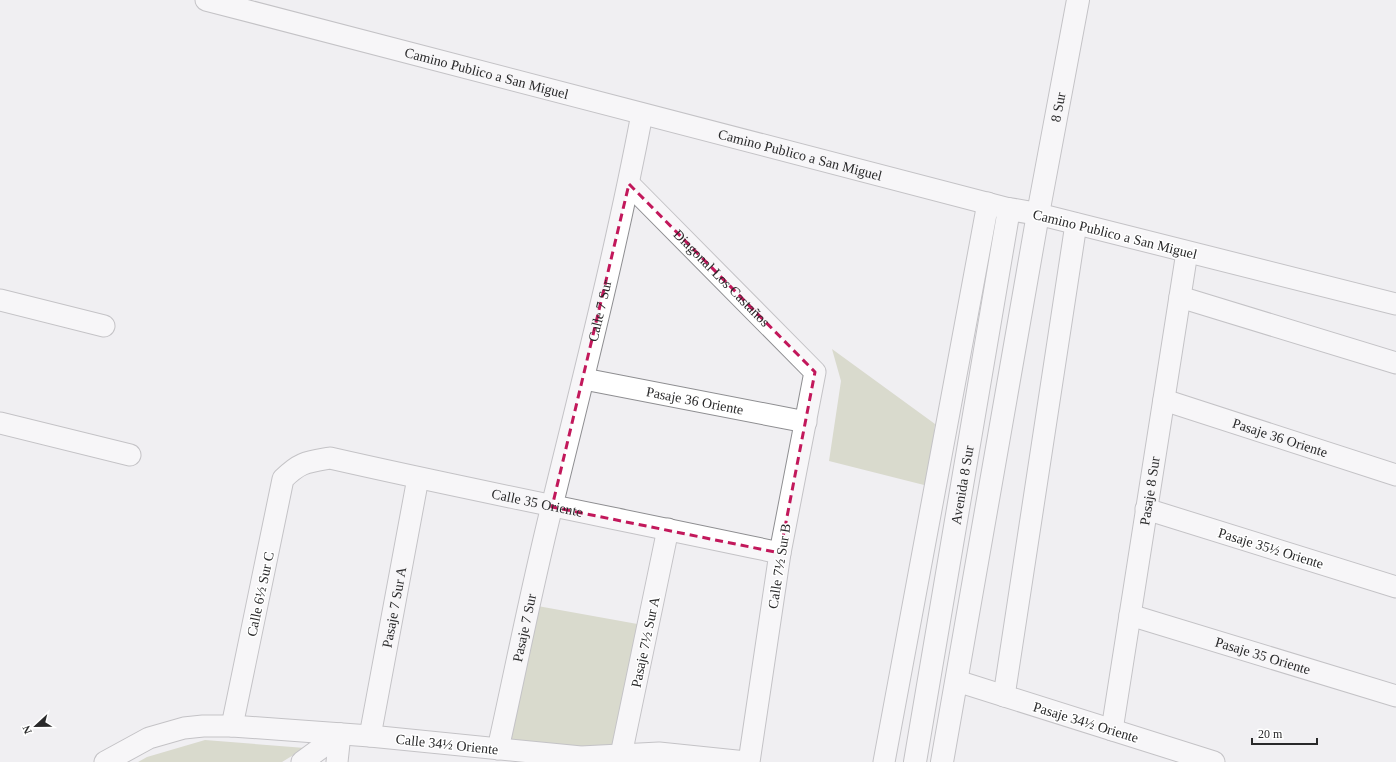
<svg xmlns="http://www.w3.org/2000/svg" width="1396" height="762" font-family="'Times New Roman',serif">
<style>
.green{fill:#bcc0a1}
.lines{fill:none;stroke-linecap:round;stroke-linejoin:round}
.street-casing{stroke:#8e8e91;stroke-width:23}
.secondary-casing{stroke:#8e8e91;stroke-width:24}
.street{stroke:#fff;stroke-width:21}
.secondary{stroke:#fff;stroke-width:22}
.marked{fill:none;stroke:#c2185b;stroke-width:3;stroke-dasharray:8 5;stroke-linejoin:round}
.labels{text-anchor:middle;stroke-width:3;stroke-linejoin:round;paint-order:stroke}
.street-label{font-size:14px;fill:#29292a;stroke:#fff}
</style>
<rect width="100%" height="100%" fill="#f0eff2"/>
<path class="green" d="M832,349L935,424L928,486L829,461L841,381Z
M532,605L643,625L617,753L508,747Z
M205,740L305,748L282,762H138L147,757Z"/>
<g class="lines">
<defs>
<g id="street">
<path id="s1" d="M206,0L1009,209"/>
<path id="s2" d="M629,184L815,372L780,553L749,762"/>
<path d="M1038,214L1396,304"/>
<path d="M1180,297L1396,363"/>
<path d="M0,300L104,326"/>
<path id="s3" d="M584,379L806,422"/>
<path id="s4" d="M1164,400L1396,475"/>
<path d="M0,423L130,455"/>
<path d="M1146,509L1396,587"/>
<path id="s5" d="M1130,615L1396,696"/>
<path d="M957,681L1214,762"/>
<path d="M1004,696L1076,224"/>
<path id="s6" d="M232,726L283,479C300,462 307,462 330,458C479,492 630,521 780,553"/>
<path id="s7" d="M1112,730L1187,252"/>
<path id="s8" d="M370,736L418,478"/>
<path id="s9" d="M498,749C516,668 532,586 552,506C584,375 617,246 642,114"/>
<path d="M621,755L668,529"/>
<path d="M105,762L149,738L184,728L203,726H232L370,736L581,757L659,753L746,762"/>
<path d="M302,762L340,734"/>
<path d="M337,762L340,734"/>
<path d="M884,762L988,203"/>
</g>
<g id="secondary">
<path id="s10" d="M915,762L1009,209L1038,214"/>
<path id="s11" d="M942,762L1038,214L1078,0"/>
</g>
</defs>
<use href="#street" class="street-casing"/>
<use href="#secondary" class="secondary-casing"/>
<use href="#street" class="street"/>
<use href="#secondary" class="secondary"/>
</g>
<path d="M0 0H1396V762H0ZM629,184L815,372L780,553L552,507Z" fill="#f0eff2" fill-opacity=".55" fill-rule="evenodd"/>
<path class="marked" d="M629,184L815,372L780,553L552,507Z"/>
<g class="labels">
<g class="street-label">
<text dy="5" stroke="none"><textPath href="#s1" startOffset="290">Camino Publico a San Miguel</textPath></text>
<text dy="5" stroke="none"><textPath href="#s11" startOffset="665">8 Sur</textPath></text>
<text dy="5" stroke="none"><textPath href="#s1" startOffset="614">Camino Publico a San Miguel</textPath></text>
<text transform="translate(1115 234) rotate(14)" y="5">Camino Publico a San Miguel</text>
<text dy="5" stroke="none"><textPath href="#s2" startOffset="132">Diagonal Los Castaños</textPath></text>
<text dy="5" stroke="none"><textPath href="#s9" startOffset="450">Calle 7 Sur</textPath></text>
<text dy="5" stroke="none"><textPath href="#s3" startOffset="113">Pasaje 36 Oriente</textPath></text>
<text dy="5" stroke="none"><textPath href="#s4" startOffset="122">Pasaje 36 Oriente</textPath></text>
<text dy="5" stroke="none"><textPath href="#s10" startOffset="281">Avenida 8 Sur</textPath></text>
<text dy="5" stroke="none"><textPath href="#s7" startOffset="242">Pasaje 8 Sur</textPath></text>
<text dy="5" stroke="none"><textPath href="#s6" startOffset="517">Calle 35 Oriente</textPath></text>
<text transform="translate(1271 548) rotate(17)" y="5">Pasaje 35½ Oriente</text>
<text transform="translate(779 566) rotate(-81)" y="5">Calle 7½ Sur B</text>
<text transform="translate(260 594) rotate(-78)" y="5">Calle 6½ Sur C</text>
<text dy="5" stroke="none"><textPath href="#s8" startOffset="131">Pasaje 7 Sur A</textPath></text>
<text dy="5" stroke="none"><textPath href="#s9" startOffset="124">Pasaje 7 Sur</textPath></text>
<text transform="translate(645 642) rotate(-78)" y="5">Pasaje 7½ Sur A</text>
<text dy="5" stroke="none"><textPath href="#s5" startOffset="139">Pasaje 35 Oriente</textPath></text>
<text transform="translate(1086 722) rotate(17)" y="5">Pasaje 34½ Oriente</text>
<text transform="translate(447 744) rotate(6)" y="5">Calle 34½ Oriente</text>
</g>
</g>
<g transform="translate(36 726) rotate(248)" stroke="#ffffff" stroke-width="3" paint-order="stroke">
<path d="M0-3L7 15L0 10L-7 15Z" fill="#29292a"/>
<text y="-6" font-size="11" font-weight="bold" text-anchor="middle" fill="#29292a">N</text>
</g>
<path d="M1252 738v6h65v-6" fill="none" stroke="#29292a" stroke-width="2"/>
<text x="1258" y="738" font-size="12" fill="#29292a" stroke="#ffffff" stroke-width="3" paint-order="stroke">20 m</text>
</svg>
